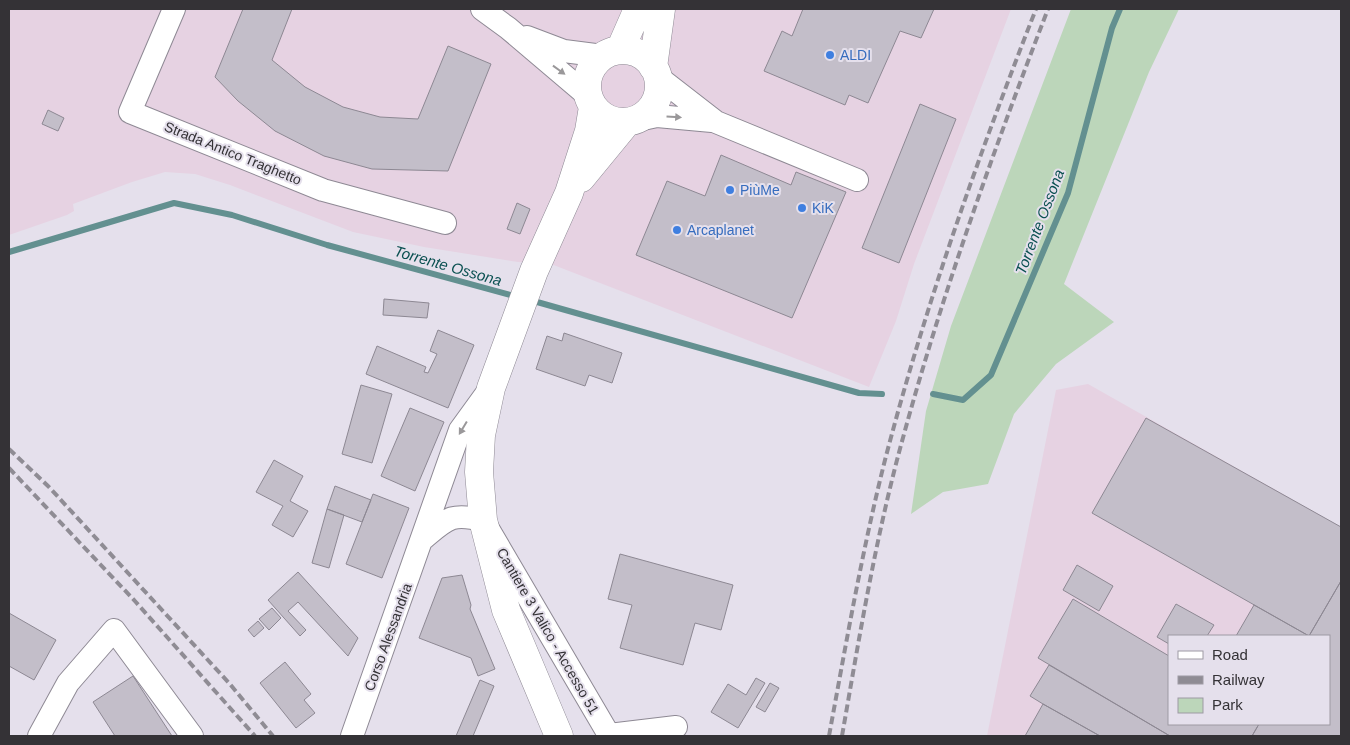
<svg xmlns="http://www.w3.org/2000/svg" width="1350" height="745" font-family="Helvetica,sans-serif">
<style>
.industrial{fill:#e6d2e2;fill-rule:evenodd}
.green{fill:#bcd6ba}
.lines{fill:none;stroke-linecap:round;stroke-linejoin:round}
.stream{stroke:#639090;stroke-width:6}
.building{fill:#c3bec9;stroke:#8d8893}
.minor-casing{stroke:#8e8994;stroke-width:24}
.major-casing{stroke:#8e8994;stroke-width:29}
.minor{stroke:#fff;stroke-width:22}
.major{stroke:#fff;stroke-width:28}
.rail{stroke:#8f8c94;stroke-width:4;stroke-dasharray:8 4;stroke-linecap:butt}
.oneway{fill:#9a989a}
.shop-dot{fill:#3f7fe0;stroke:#e5e0ec;stroke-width:2}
.labels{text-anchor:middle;stroke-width:4;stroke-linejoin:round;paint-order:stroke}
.shop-label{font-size:14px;fill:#366cbe;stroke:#e5e0ec;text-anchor:start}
.street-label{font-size:14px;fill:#343236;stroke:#e5e0ec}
.water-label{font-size:15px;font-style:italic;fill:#0a5051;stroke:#e5e0ec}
</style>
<rect width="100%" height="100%" fill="#e5e0ec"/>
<path class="industrial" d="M9,9H1011L914,264L896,321L869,387L551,264L518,262L424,247L353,232L230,185L195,174L165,172L132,182L73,204L74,211L67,215L9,235Z
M1088,384L1341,527V736H987L1056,390ZM1169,636H1329V724H1169Z"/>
<path class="green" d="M1071,9H1179L1149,72L1064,284L1114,322L1056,364L1014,414L988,484L943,492L911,514L926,411L951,326Z"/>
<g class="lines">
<path class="stream" d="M9,252L174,203L232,215L327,245L518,297
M530,300L859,393L882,394
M933,394L963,400L991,375L1068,193L1112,28L1120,9"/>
</g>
<path class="building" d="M243,9H292L272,60L305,87L343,107L380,117L418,119L448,46L491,64L448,171L372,169L324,156L275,131L238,101L215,77Z
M803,9H934L921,38L900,31L868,103L849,95L845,105L764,71L782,31L792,36Z
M920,104L956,119L899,263L862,248Z
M48,110L64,118L58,131L42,124Z
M721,155L791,185L796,172L846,192L792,318L636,255L667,181L705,196Z
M517,203L530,209L520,234L507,229Z
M384,299L429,303L427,318L383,315Z
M438,330L474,345L448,408L366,374L377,346L426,367L424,372L428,373L437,354L430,351Z
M564,333L622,353L612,383L589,375L585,386L536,369L547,336L562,341Z
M361,385L392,394L372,463L342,454Z
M410,408L444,422L415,491L381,476Z
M1146,418L1341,527V581L1309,636L1092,513Z
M274,460L303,476L290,501L308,511L293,537L272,525L283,506L256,492Z
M335,486L371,500L362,522L327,509Z
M373,494L409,508L382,578L346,564Z
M327,509L344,515L329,568L312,563Z
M620,554L733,585L721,630L695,623L683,665L620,648L632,605L608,599Z
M1077,565L1113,586L1099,611L1063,590Z
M298,572L358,638L348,656L298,602L288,611L306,630L300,636L268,600Z
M462,575L471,605L470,609L495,669L478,676L471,658L419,638L442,578Z
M1341,581V736H1252L1259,724H1329V636H1309Z
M1073,599L1169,656V724H1259L1252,736H1170L1038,658Z
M1176,604L1214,625L1207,636H1169V644L1157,637Z
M1254,605L1309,636H1236Z
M272,608L281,618L269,630L259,619Z
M9,613L56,640L34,680L9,666Z
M258,621L264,628L254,637L248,630Z
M285,662L311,694L304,700L315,713L296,728L260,683Z
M1049,665L1170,736H1100L1043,704L1030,696Z
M133,676L172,736H115L93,702Z
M756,678L765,683L738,728L711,712L728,684L746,695Z
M480,680L494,686L473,736H456Z
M770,683L779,688L765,712L756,707Z
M1043,704L1100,736H1025Z"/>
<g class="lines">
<defs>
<path id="minor" d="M174,9L130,112L323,190L445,223
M482,9L508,28L587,95
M527,37L564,51L603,56
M658,77L716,122L857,180
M633,121L657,116L712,121
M424,538C448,518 451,513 483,520L609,735L676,727
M39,736L68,683L114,630L192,736
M352,736L460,430L489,390"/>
<path id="major" d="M620,50L638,9
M587 86a36 36 0 1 1 72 0a36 36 0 1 1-72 0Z
M653,67L661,9
M581,178L627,122
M559,736L506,610L483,520L479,472L481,435L491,388L534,271L569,193L589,131L593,107"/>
</defs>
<use href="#minor" class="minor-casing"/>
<use href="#major" class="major-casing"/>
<use href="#minor" class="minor"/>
<use href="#major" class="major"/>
<path class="rail" d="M9,449L49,487L229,683L273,736
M9,468L134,600L255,736
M829,736C846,644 862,551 885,460C925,306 978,157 1036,9
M842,736C859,639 875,541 901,445C941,297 993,152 1048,9"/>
</g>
<defs><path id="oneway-solid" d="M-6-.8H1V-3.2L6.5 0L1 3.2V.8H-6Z" transform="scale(1.25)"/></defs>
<g class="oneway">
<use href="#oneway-solid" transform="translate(559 70) rotate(36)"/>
<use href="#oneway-solid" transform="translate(674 117) rotate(4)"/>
<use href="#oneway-solid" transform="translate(463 428) rotate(121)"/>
</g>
<g class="shop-dot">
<circle cx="830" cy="55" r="5"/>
<circle cx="730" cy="190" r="5"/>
<circle cx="802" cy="208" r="5"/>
<circle cx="677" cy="230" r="5"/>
</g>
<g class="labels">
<g class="shop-label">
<text x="840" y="60">ALDI</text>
<text x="740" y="195">PiùMe</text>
<text x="812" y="213">KiK</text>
<text x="687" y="235">Arcaplanet</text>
</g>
<g class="street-label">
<text transform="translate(233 153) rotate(22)" y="5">Strada Antico Traghetto</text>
<text transform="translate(548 631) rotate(60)" y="5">Cantiere 3 Valico - Accesso 51</text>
<text transform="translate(388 637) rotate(-70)" y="5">Corso Alessandria</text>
</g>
<g class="water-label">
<text transform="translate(1040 222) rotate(-69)" y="5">Torrente Ossona</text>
<text transform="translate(448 266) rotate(16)" y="5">Torrente Ossona</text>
</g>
</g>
<rect width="1350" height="745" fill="none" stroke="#343236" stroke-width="20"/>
<rect x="1168" y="635" width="162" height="90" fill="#e5e0ec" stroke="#9e9aa3"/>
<rect x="1178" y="651" width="25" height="8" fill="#ffffff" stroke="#9e9aa3"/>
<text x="1212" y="660" font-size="15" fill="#343236">Road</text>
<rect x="1178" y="676" width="25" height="8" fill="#8f8c94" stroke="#9e9aa3"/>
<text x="1212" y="685" font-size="15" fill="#343236">Railway</text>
<rect x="1178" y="698" width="25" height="15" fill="#bcd6ba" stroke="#9e9aa3"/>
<text x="1212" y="710" font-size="15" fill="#343236">Park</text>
</svg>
